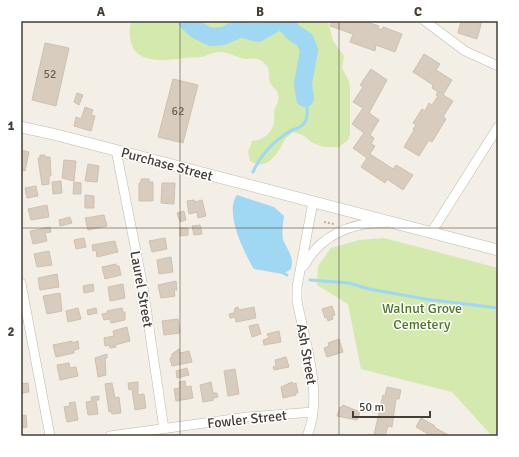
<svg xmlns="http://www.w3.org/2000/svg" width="519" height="457" font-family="Signika,sans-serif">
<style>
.green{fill:#d3e9ad}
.water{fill:#a0d7f2}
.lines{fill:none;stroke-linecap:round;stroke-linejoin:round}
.stream{stroke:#a0d7f2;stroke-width:3}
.river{stroke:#a0d7f2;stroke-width:18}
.building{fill:#d8ccbe;stroke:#d0c0ae}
.minor-casing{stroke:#c2b8ab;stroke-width:10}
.tertiary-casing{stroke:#c2b8ab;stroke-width:12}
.path{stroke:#c1b099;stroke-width:2;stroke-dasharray:2 2;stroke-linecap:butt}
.minor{stroke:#fff;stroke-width:9}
.tertiary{stroke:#fff;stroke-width:11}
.grid{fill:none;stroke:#463e35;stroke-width:1;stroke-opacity:0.55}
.labels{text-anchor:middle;stroke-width:3;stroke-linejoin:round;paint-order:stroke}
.number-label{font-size:12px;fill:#6a6257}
.street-label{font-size:14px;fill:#463e35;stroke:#fff}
.park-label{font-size:14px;fill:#4d7927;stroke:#fff}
.neatline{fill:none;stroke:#463e35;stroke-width:1.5}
.grid-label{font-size:13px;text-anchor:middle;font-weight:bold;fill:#463e35}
</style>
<rect width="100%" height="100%" fill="#f3eee6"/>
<path class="green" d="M131,21H328L333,41L344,56L342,68L349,81L350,90V134L348,140L339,147H323L311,142L303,135L293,132C290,135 285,138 284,141C277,154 267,172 250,161L248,152L252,141C263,140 271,134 274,123C275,119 274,115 274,111C276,105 280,101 278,94C277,89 271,86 270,82C268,76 271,71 266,65C260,58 254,58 247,59C239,59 228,51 218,52C212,52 207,56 201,57C196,58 191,57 186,58C156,62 123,64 131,21Z
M384,238L498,268V436H492L452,392L361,369L348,304L317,285L318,266L331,248L359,240Z"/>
<path class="water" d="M237,195L274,207L284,216C283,223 281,236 284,242C289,252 294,258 291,269L283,274L254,269C244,253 224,212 237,195Z"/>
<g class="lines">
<path class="stream" d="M253,172C260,156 274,141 290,131C296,128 301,129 305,122C309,115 307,105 305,98
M279,271L287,275
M310,280L349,283L369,289L425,299L498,308"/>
<path class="river" d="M187,21L197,30L211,37L223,36L241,28L258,33L279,21L286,24L294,33L305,40L309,50L303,84L305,98"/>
</g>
<path class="building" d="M332,21H352L357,23L358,21L362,23L364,21L379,26L378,28L382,30L383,27L402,34L395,52L376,45L375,51L350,42L353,34L330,26Z
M461,21H482L477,39L458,33Z
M45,43L69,48L56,106L32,100Z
M424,54L440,64L436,70L452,80L443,95L453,101L443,117L446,119L432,142L429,140L419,156L404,147L414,130L413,129L416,125L413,123L422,109L425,111L429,103L432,105L438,96L436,95L438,92L432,88L433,85L413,72Z
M371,69L387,80L369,113L379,120L370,135L374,138L371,144L375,146L370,154L393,169L396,165L413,175L403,190L387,179L385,183L361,167L367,158L353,148L364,133L352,124L363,108L353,102L363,87L360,85Z
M173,79L198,85L183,143L158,137Z
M77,93L83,95L79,105L74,102Z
M85,107L93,110L91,115L95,116L91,131L74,126L76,117L81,119Z
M21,150L29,152L25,171L21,170Z
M40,155H45V157H50L51,176H49V184L42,185L38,158H40Z
M64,160L76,161L74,181L62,178Z
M88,164L99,166L97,182L85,181Z
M141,179H149V182H153V201H139V183H141Z
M61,181L62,193L53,194L52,182Z
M74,182L81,183V194H73Z
M162,183H175L174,204L161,203Z
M36,186L38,196L27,198L25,188Z
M85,195L94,196V208H85Z
M194,200L195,202L202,200L206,216L198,218L197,212L189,214L187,201Z
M47,205L49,217L31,220L28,209Z
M184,211L186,220L180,222L177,213Z
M104,215L107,226L88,230L85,218Z
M70,217L72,223L60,226L59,220Z
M200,225L202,234L194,235L192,226Z
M50,227L51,232L45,233L47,241L33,244L30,231Z
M180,228H188V235L180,236Z
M84,238L86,247L76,249L74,240Z
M165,238L167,249L152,252L149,241Z
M115,241L118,252L97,257L96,250L93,251L92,245Z
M49,251L52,265L37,267L34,254Z
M171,257L173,272L159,274L157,260Z
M116,264V266H119L121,275L105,279L102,267Z
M57,274L59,287L40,290L38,278Z
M176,281L177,290H174L175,296L161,298L158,285Z
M93,284L94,291L84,293L83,286Z
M123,284L125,298L110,301L108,287Z
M60,293L62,311L47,314L43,296Z
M332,306L335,315L332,316L333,319L328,321L327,317L325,318L322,309Z
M238,307L239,310L254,307L256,318L236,322L235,317L230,318L229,314L234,313L235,308Z
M78,308L81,319L68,322L66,311Z
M96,308L97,313L88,315L87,310Z
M122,308L123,312H125V320L111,323L110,319L104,320L102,314L107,313V311Z
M178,319L180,333L164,335L162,321Z
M258,324L261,334L252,337L249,326Z
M127,327L130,341L115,345L116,347L110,348L109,345L105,346L104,338L114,336L113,331Z
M279,331L281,342L264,345L263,340L269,338L267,334Z
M339,339L343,352L327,357L324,348L329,346L328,343Z
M72,341V343L78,341L79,349L74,350V353L56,357L53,345Z
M179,349L180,353L189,351L192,362L172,366L170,358L172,357V354Z
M107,354V358H105L106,375L98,377L95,358Z
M286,357L289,367L274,370L273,367L276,366L275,360Z
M69,363L70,368L76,367L78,376L60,380L57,365Z
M187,368L189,375L177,378L176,371Z
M235,369L239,394L228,396L224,371Z
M185,381L186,387L191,386L193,398L176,401L174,389L180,388L179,382Z
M138,382V395L144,394L146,408L135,410L132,389L129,390L128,383Z
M211,382L213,393H217L218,397L213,398L214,400L203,402L200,385Z
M292,382L293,384L296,383L298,393H295L296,395L283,398L281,387Z
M28,383L29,392L22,393L21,384Z
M112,383L115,398L119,397L121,413L112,414L111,411L109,412L105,384Z
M387,387L401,390L399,399H396L392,427L388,426L385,436H381L374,435L383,395L385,396Z
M99,396V400H96L98,414L88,415L86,402L92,401L91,397Z
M75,402L78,420L67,422L64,407L70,406L69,403Z
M343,405L360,412L357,420L337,416L340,407H342Z
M26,415L27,427L21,428V416Z
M421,418L435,426L434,427L450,436H430V435L416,427Z"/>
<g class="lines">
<defs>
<path id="minor" d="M425,21L465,51L498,66
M116,150L143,287L164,429
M431,233L498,127
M304,266C319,237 350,222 383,223
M21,283L50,436
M110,436L248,417L313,412
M307,436C324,397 305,342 297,301V287L313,202"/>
<path id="tertiary" d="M21,127L57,135L498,250"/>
</defs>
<use href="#minor" class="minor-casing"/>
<use href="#tertiary" class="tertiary-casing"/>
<path class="path" d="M324,222L334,224"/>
<use href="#minor" class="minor"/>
<use href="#tertiary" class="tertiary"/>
</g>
<path class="grid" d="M180,21V436M339,21V436M21,228H498"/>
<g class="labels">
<g class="number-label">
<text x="50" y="78">52</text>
<text x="178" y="115">62</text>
</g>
<g class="street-label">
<text transform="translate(167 164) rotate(15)" y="5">Purchase Street</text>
<text transform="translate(142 289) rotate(80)" y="5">Laurel Street</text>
<text transform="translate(307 354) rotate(80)" y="5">Ash Street</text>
<text transform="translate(247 419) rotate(-6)" y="5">Fowler Street</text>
</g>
<g class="park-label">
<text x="422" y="313">Walnut Grove<tspan x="422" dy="16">Cemetery</tspan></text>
</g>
</g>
<rect width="519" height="457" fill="none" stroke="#ffffff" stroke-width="44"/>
<path d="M353 411v6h77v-6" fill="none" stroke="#463e35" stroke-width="2"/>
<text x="359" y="411" font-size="12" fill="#463e35" stroke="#ffffff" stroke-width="3" paint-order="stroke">50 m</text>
<rect x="22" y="22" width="475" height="413" class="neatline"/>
<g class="grid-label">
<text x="101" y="16">A</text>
<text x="260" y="16">B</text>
<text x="418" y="16">C</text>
<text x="11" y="130">1</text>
<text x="11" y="336">2</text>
</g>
</svg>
